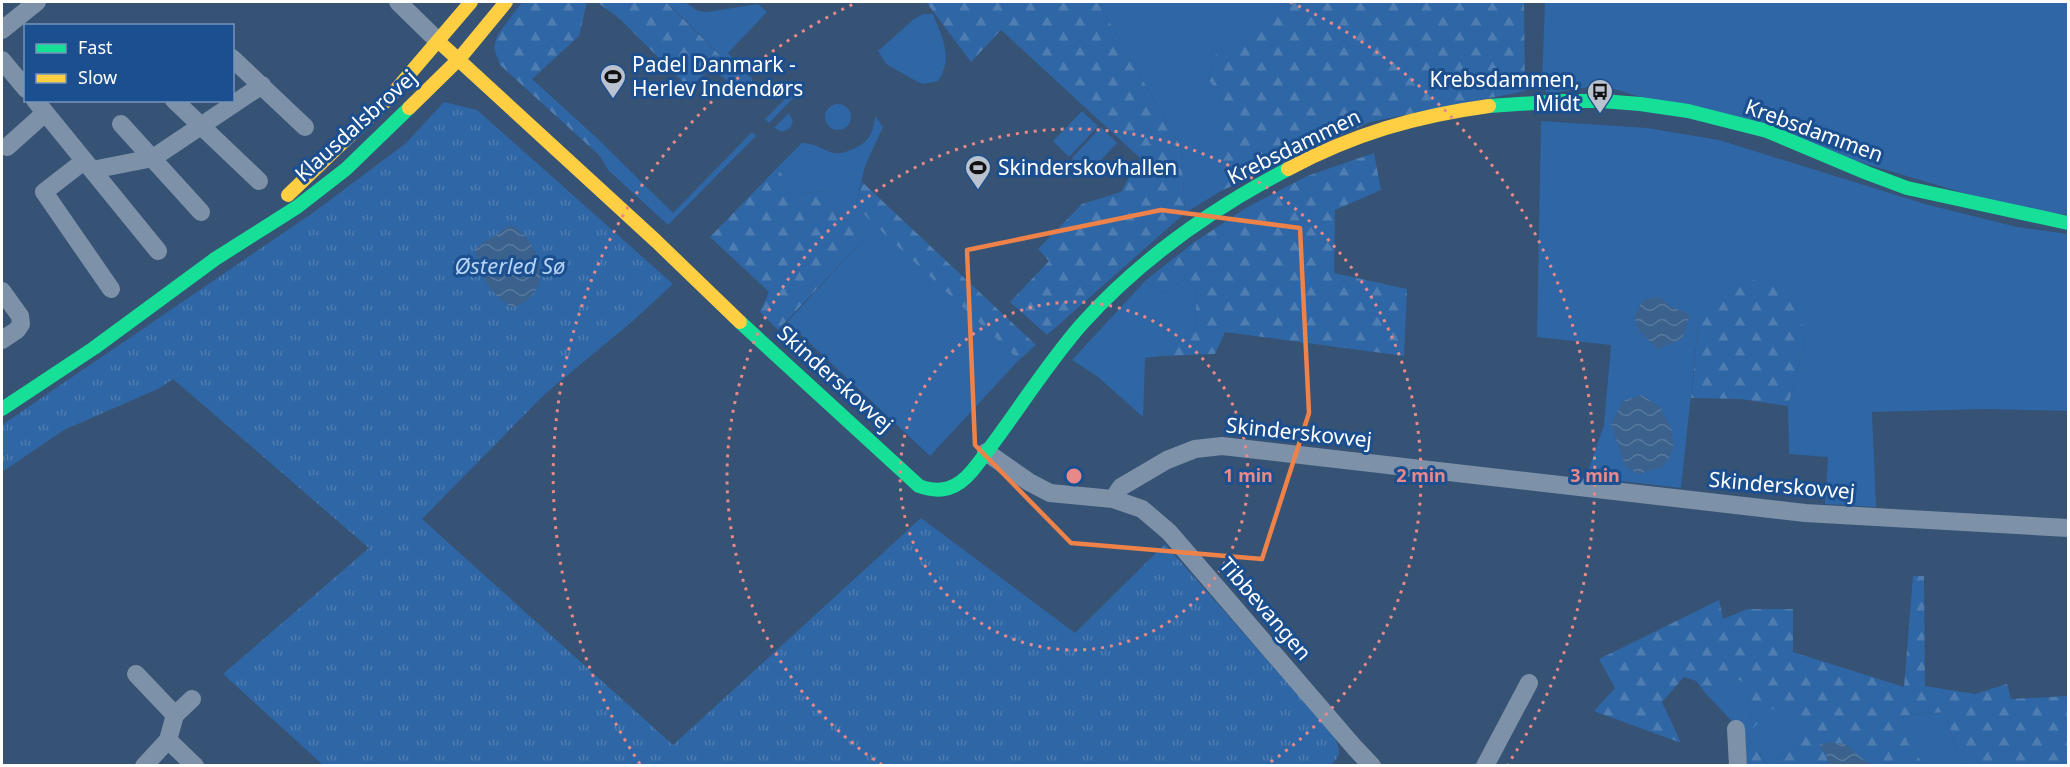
<svg xmlns="http://www.w3.org/2000/svg" width="2070" height="767" font-family="'Noto Sans',sans-serif">
<style>
.green{fill:#2f66a5}
.forest{fill:url(#forest-firs)}
.park{fill:url(#park-tufts)}
.water{fill:url(#water-waves)}
.lines{fill:none;stroke-linecap:round;stroke-linejoin:round}
.street{stroke:#7d92a8;stroke-width:18}
.fast{stroke:#16e098;stroke-width:14}
.slow{stroke:#ffcf43;stroke-width:14}
.marked{fill:none;stroke:#ee8249;stroke-width:4.5;stroke-linejoin:round}
.ring{fill:none;stroke:#e88989;stroke-width:3;stroke-dasharray:3 6}
.labels{text-anchor:middle;stroke-width:6;stroke-linejoin:round;paint-order:stroke}
.poi-label{font-size:21px;fill:#fff;stroke:#1b4f8f;text-anchor:start}
.street-label{font-size:21px;fill:#fff;stroke:#1b4f8f}
.water-label{font-size:22px;font-style:italic;fill:#b5d3f5;stroke:#1b4f8f}
.centre{fill:#e88989;stroke:#1b4f8f;stroke-width:3}
.ring-label{font-size:18px;text-anchor:middle;font-weight:bold;fill:#e88989;stroke:#1b4f8f;stroke-width:6;stroke-linejoin:round;paint-order:stroke}
</style>
<defs>
<pattern id="forest-firs" width="22" height="20" patternUnits="userSpaceOnUse" patternTransform="scale(1.5)"><rect width="22" height="20" fill="#2f66a5"/><path d="M5 1l3.5 6h-7zM16 11l3.5 6h-7z" fill="#4e7db2"/></pattern>
<pattern id="park-tufts" width="24" height="20" patternUnits="userSpaceOnUse" patternTransform="scale(1.5)"><rect width="24" height="20" fill="#2f66a5"/><path d="M3 7l-1-3M5 7V3M7 7l1-3M15 17l-1-3M17 17v-4M19 17l1-3" fill="none" stroke="#4e7db2"/></pattern>
<pattern id="water-waves" width="16" height="10" patternUnits="userSpaceOnUse" patternTransform="scale(1.5)"><rect width="16" height="10" fill="#3b618d"/><path d="M0 5q4-4 8 0t8 0" fill="none" stroke="#58799e"/></pattern>
</defs>
<rect width="100%" height="100%" fill="#365274"/>
<path class="green" d="M667,2H685L698,11L707,12L758,4L767,12L728,53L752,79V87Z
M1098,2H1286L1216,53L1208,79L1221,97V191L1185,213L1181,147Z
M1545,2H2068V215L2004,205L1607,87H1589L1547,94L1542,83Z
M923,14H933C942,37 954,58 938,81L923,84L916,81L886,64L878,51L914,19Z
M795,89L799,92L769,123L765,119Z
M825 117a13 13 0 1 1 26 0a13 13 0 1 1-26 0Z
M1082,111L1098,126L1069,157L1053,141Z
M789,113L793,121L790,128L782,132L774,128Z
M875,116L883,127L865,166L856,206L1019,360L930,456L787,322L865,238L851,223L833,211L823,191L798,194L777,168L802,143C816,143 822,150 834,153C841,154 846,152 853,149C869,142 873,134 875,116Z
M1541,121L1647,128L1719,140L1925,204L2017,227L2068,234V411L1987,409L1872,412L1876,507L1825,504L1828,457L1789,454L1788,406L1806,336L1699,319L1681,488L1586,477L1604,425L1611,345L1537,337Z
M1101,127L1117,143L1088,174L1072,158Z
M752,132L756,136L668,225L608,170L600,156L598,139L673,213Z
M1186,278L1197,291L1195,329L1161,356L1145,358L1143,417L1098,377L1072,360L1145,281L1164,293Z
M1727,673L1745,683L1753,727L1772,708L1790,711L1800,748L1776,757L1783,765H1768L1745,735L1707,695Z
M1945,712L1961,765L1925,766C1910,756 1904,732 1898,716Z"/>
<path class="forest" d="M522,2H587L579,36L532,79L598,139L600,156L500,65L494,48L497,36Z
M597,2H666L752,87L751,90L741,94L712,67L689,88L620,19Z
M926,2H1098L1181,147L1185,213L1047,335L1010,302L1049,261L1038,249L1082,204L1121,192L1140,158L1001,30L971,62Z
M1286,2H1524L1525,91L1370,122L1221,191V97L1208,79L1216,53Z
M1374,153L1381,190L1335,210L1334,273L1407,289L1404,356L1225,332L1215,354L1161,356L1195,329L1197,291L1186,278L1164,293L1145,281L1193,243L1246,208L1307,176Z
M777,168L798,194L823,191L832,194L833,211L851,223L865,238L778,330L760,312L769,292L710,237Z
M862,182L1036,345L1019,360L876,226L856,206Z
M1748,279L1789,287L1806,336L1788,406L1741,399L1691,398L1699,319Z
M1913,576H1924L1925,686L1975,694L2007,684L2011,699L2068,696V765H1961L1945,712L1898,716L1908,743L1924,765H1870L1845,744L1826,754L1828,765H1783L1776,757L1800,748L1790,712L1772,709L1753,728L1745,683L1727,674L1707,695L1696,681L1684,677L1662,702L1681,743L1594,711L1615,688L1599,659L1719,600L1723,619L1748,609H1793V652L1904,687Z
M1745,735L1768,765H1747Z"/>
<path class="park" d="M444,102L477,110L673,284L634,320L546,393L422,519L673,745L921,518L1075,633L1165,544L1335,737C1340,751 1342,756 1329,766L323,765L223,674L369,548L173,379L160,388L64,430L2,472V425L314,212L406,143Z"/>
<path class="water" d="M510,225C520,229 524,234 530,243C548,269 543,296 513,308C491,294 476,274 476,248Z
M1660,297L1671,307L1690,314L1682,339L1658,349L1638,330L1634,317L1643,300Z
M1641,395L1659,406L1672,430L1674,449L1663,467L1638,474L1625,466L1611,424L1623,401Z
M1830,742L1845,744L1870,765H1828L1826,754L1819,745Z"/>
<g class="lines">
<path class="street" d="M398,2L438,41
M2,30L37,2
M232,58L305,127
M2,60L26,89
M35,100L158,251
M174,100L259,181
M121,124L201,212
M7,147L45,113
M84,161L44,192L111,289
M92,170L153,158L262,85
M2,291L20,316L21,324L17,330L2,340
M986,452L1029,482L1050,493L1113,499L1142,509L1169,532L1355,748L1372,766
M1113,499L1121,487L1167,460L1195,449L1222,446L1805,513L2068,528
M136,674L175,715
M1736,729L1738,766
M168,740L195,766
M144,766L168,740L175,715L192,699
M1485,766L1529,683"/>
<path class="fast" d="M1489,106L1564,101H1602L1640,104L1688,111L1767,131L1867,173L1907,188L2068,223
M740,322L919,486C941,494 957,489 972,471C1010,424 1041,371 1081,325C1139,260 1210,210 1288,169
M2,409L94,348L215,259L297,207L346,169L409,108"/>
<path class="slow" d="M438,41L656,241L740,322
M409,108L459,59L506,2
M1288,169C1354,134 1415,116 1489,106
M288,195L389,98L471,2"/>
</g>
<path class="marked" d="M1161,210L1300,228L1309,413L1262,559L1071,543L975,445L967,250Z"/>
<g class="ring">
<circle cx="1074" cy="476" r="174"/>
<path d="M882 765A347 347 0 1 1 1266 765"/>
<path d="M640 764A521 521 0 0 1 858 2M1290 2A521 521 0 0 1 1508 764"/>
</g>
<defs>
<symbol id="stadium-pin" viewBox="-11 -11 22 30"><path d="M0 17L-7.5 6A9.5 9.5 0 1 1 7.5 6Z" fill="#b9c2ce" stroke="#1b4f8f"/><path d="M0-5a6.5 5 0 1 0 0 10a6.5 5 0 1 0 0-10ZM-3.5-1.8h7v3.6h-7Z" fill="#111"/></symbol>
<symbol id="bus-pin" viewBox="-11 -11 22 30"><path d="M0 17L-7.5 6A9.5 9.5 0 1 1 7.5 6Z" fill="#b9c2ce" stroke="#1b4f8f"/><path d="M-5-6H5V4H4V6H2V4H-2V6H-4V4H-5ZM-3.5-4V0h7V-4ZM-3.5 1.2v1.5H-2V1.2ZM2 1.2v1.5H3.5V1.2Z" fill="#111"/></symbol>
</defs>
<g fill-rule="evenodd">
<use href="#stadium-pin" x="598" y="62" width="30" height="40"/>
<use href="#bus-pin" x="1585" y="77" width="30" height="40"/>
<use href="#stadium-pin" x="963" y="153" width="30" height="40"/>
</g>
<g class="labels">
<g class="poi-label">
<text x="632" y="72">Padel Danmark -<tspan x="632" dy="24">Herlev Indendørs</tspan></text>
<text x="1580" y="87" text-anchor="end">Krebsdammen,<tspan x="1580" dy="24">Midt</tspan></text>
<text x="998" y="175">Skinderskovhallen</text>
</g>
<g class="street-label">
<text transform="translate(356 126) rotate(-42)" y="7">Klausdalsbrovej</text>
<text transform="translate(1814 131) rotate(20)" y="7">Krebsdammen</text>
<text transform="translate(1294 147) rotate(-26)" y="7">Krebsdammen</text>
<text transform="translate(835 379) rotate(42)" y="7">Skinderskovvej</text>
<text transform="translate(1299 433) rotate(6)" y="7">Skinderskovvej</text>
<text transform="translate(1782 486) rotate(5)" y="7">Skinderskovvej</text>
<text transform="translate(1265 609) rotate(49)" y="7">Tibbevangen</text>
</g>
<g class="water-label">
<text x="510" y="274">Østerled Sø</text>
</g>
</g>
<circle cx="1074" cy="476" r="9" class="centre"/>
<g class="ring-label">
<text x="1248" y="482">1 min</text>
<text x="1421" y="482">2 min</text>
<text x="1595" y="482">3 min</text>
</g>
<rect width="2070" height="767" fill="none" stroke="#ffffff" stroke-width="6"/>
<rect x="24" y="24" width="210" height="78" fill="#1b4f8f" stroke="#7695bc" stroke-width="1.5"/>
<rect x="36" y="44" width="30" height="9" fill="#16e098" stroke="#7695bc" stroke-width="1.5"/>
<text x="78" y="54" font-size="18" fill="#ffffff">Fast</text>
<rect x="36" y="74" width="30" height="9" fill="#ffcf43" stroke="#7695bc" stroke-width="1.5"/>
<text x="78" y="84" font-size="18" fill="#ffffff">Slow</text>
</svg>
